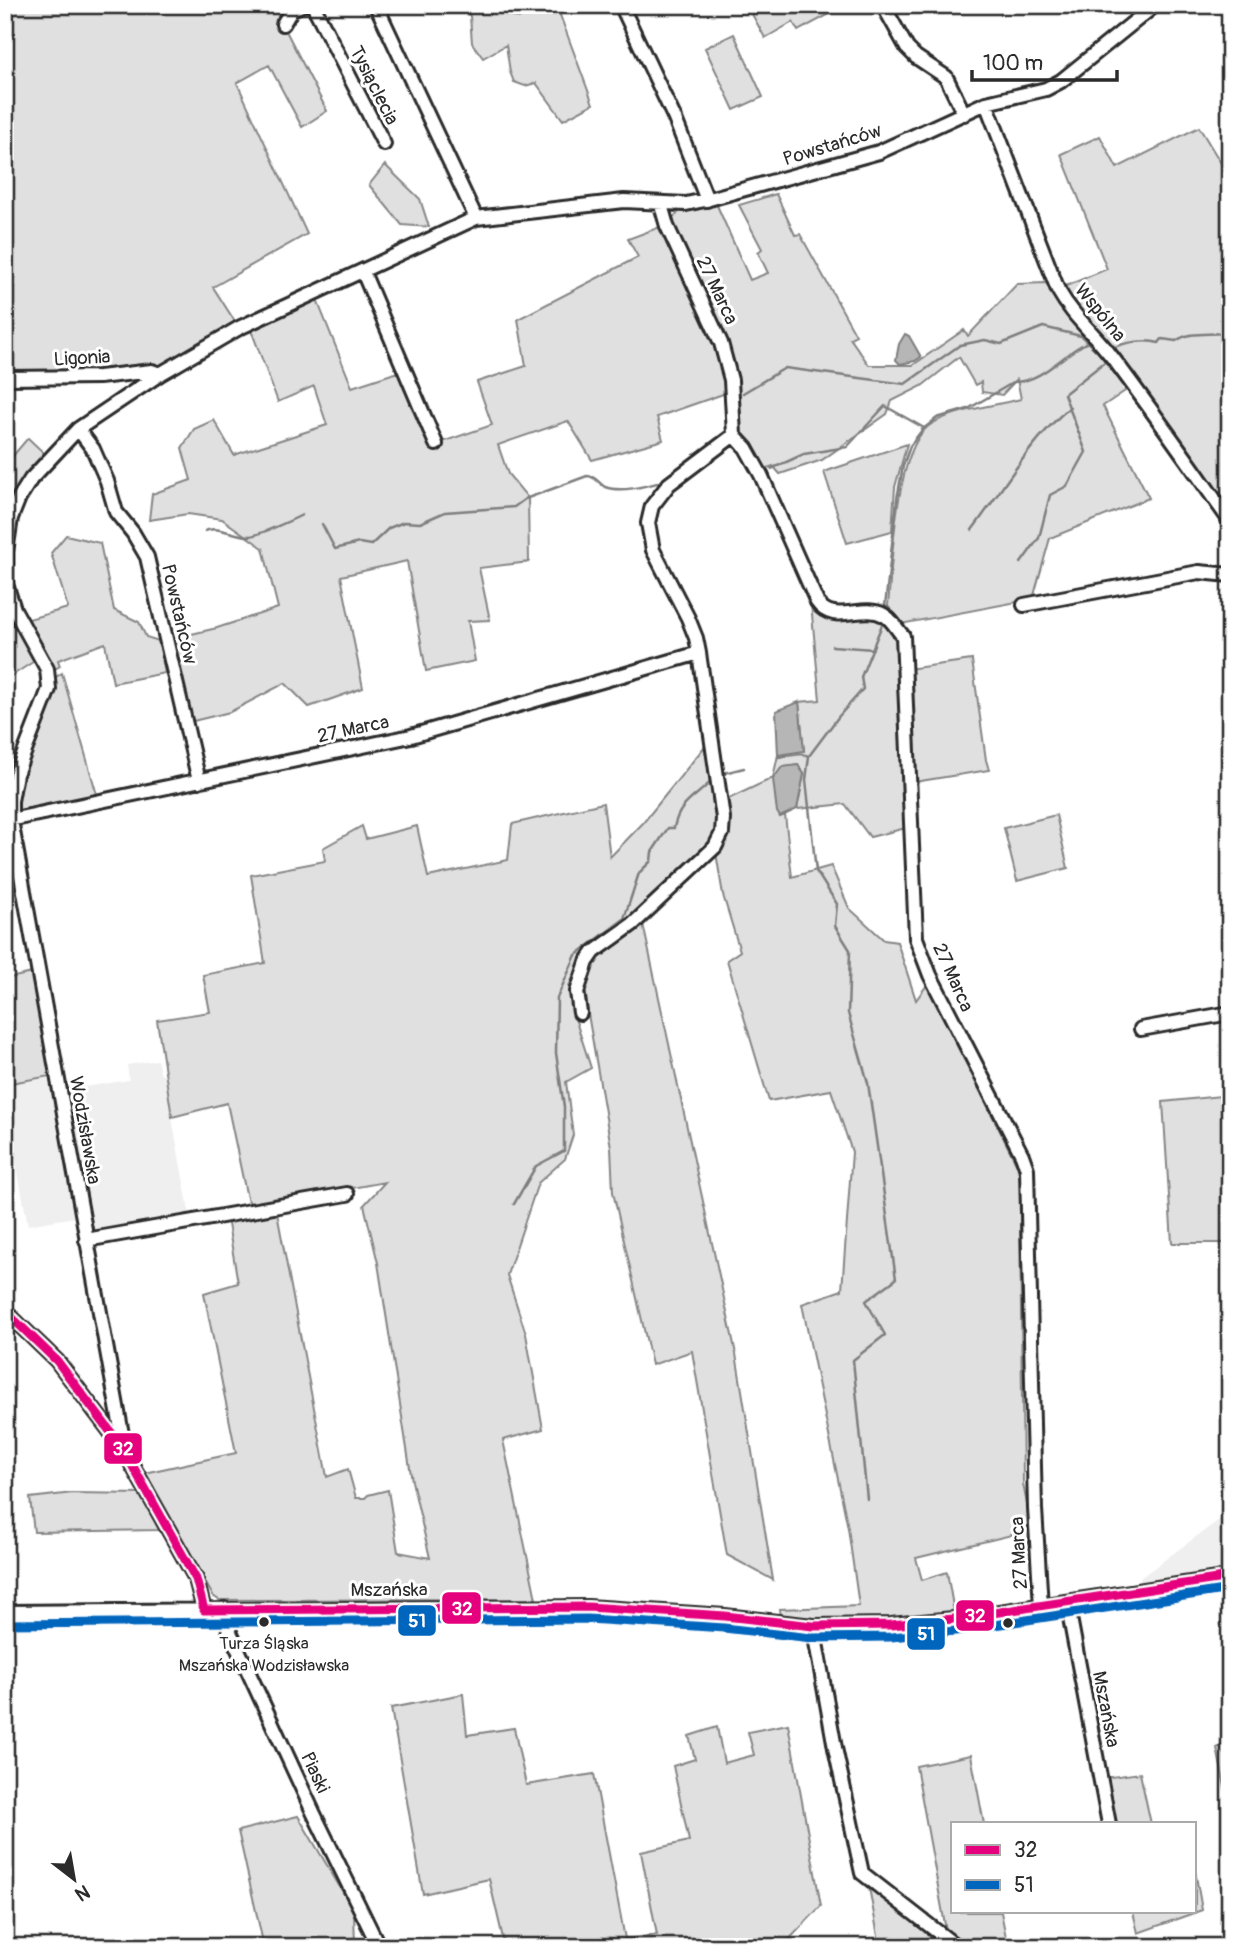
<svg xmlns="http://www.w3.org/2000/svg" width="1235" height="1952" font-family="Pangolin,sans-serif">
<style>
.built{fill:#efefef}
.green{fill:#e0e0e0;stroke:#868686;stroke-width:2}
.water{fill:#b6b6b6;stroke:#7e7e7e;stroke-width:2}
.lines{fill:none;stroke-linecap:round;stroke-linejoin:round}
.stream{stroke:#7e7e7e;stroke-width:2.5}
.minor-casing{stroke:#2b2b2b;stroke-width:18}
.minor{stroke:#fff;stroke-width:12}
.bus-1-casing{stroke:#fff;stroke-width:14}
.bus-2-casing{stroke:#fff;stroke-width:14}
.bus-1{stroke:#e5007d;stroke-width:9}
.bus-2{stroke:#0065bd;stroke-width:9}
.bus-dot{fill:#2b2b2b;stroke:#fff;stroke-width:2.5}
.labels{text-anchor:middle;stroke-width:6;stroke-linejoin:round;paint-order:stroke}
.bus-label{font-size:17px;fill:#2b2b2b;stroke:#fff}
.street-label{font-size:19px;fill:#2b2b2b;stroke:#fff}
.line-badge{stroke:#fff;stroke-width:2.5}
.badge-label{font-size:19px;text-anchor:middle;font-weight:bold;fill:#fff}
</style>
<rect width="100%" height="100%" fill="#fff"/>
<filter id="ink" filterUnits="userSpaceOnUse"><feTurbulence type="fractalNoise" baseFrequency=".0143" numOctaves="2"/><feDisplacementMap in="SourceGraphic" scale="14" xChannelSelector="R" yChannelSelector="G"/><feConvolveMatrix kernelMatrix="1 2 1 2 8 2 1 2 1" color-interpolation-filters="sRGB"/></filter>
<g filter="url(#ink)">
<path class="built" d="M157,1060L161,1075H164L190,1216L92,1235L75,1217L28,1225L15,1157L5,1159V1083L52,1077L66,1090L129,1080L127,1065Z
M1230,1512V1576L1142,1586L1140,1578Z"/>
<path class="green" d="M5,5H280L286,20L283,25L327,111L302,127L269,65L237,83L307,234L213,287L239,328L160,374L12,379L9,297L5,298Z
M461,5H509L513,17C533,20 537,8 557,7L593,104L563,120L536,83L525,86L514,82L510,72L506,45L483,58L472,43L470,16Z
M747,5H837L839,9L798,31L793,22L765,38Z
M734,34L763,97L734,110L705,48Z
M1199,127L1230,178V510L1167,421L1061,288L1107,269L1061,154L1100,136L1117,168Z
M385,165L420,199L429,227L402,225L369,185Z
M776,194L795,235L800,234L856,335L850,338L869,365H913L964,330L968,336L1017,284L1046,283L1128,389L1103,406L1149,498L1050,538L1033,599L901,624L888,606C892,566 895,442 933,423C959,409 993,406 1021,399L1017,379L1002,395L982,392L981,382L975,385L959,357L922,386L892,401L887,414L822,460L780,474L773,466L765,469L742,436L737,418L736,368L703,296L706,294L670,220L680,211L716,203L750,280L768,273L758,252L762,249L739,205Z
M660,227L710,329L719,353L726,393L657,417L663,440L592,460L568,421L498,445L508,474L528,498L529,562L479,568L490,620L468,621L475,661L426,671L407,561L341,576L363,688L309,707L285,683L230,712L189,722L170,639L217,628L278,608L263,548L222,519L188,514L149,520L152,494L191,480L182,448L194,429L214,420L234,455L327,425L314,386L278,402L253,335L248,326L315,295L352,387L401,371L431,446L492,425L477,382L526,366L518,319L638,257L628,239Z
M28,438L46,455L15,494L5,511V465Z
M907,444L895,487L892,531L847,543L824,472Z
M66,535L100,543L114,610L139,622L146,637L159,641L165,673L113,683L105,643L58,660L60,666L53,670L25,620L68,608L51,553Z
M811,604L830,618L878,616L896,628L900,641L906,828L870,837L845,804L797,809L804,774L798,765L792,766L775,778L776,803L780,817L785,815L792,877L831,866L849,908L884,940L897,942L916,1000L927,985L1017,1165L1022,1186L1020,1224L1023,1484L1032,1530L916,1558L922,1580L947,1572L954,1612C895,1620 838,1620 780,1616L779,1609L859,1606L848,1528L802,1304L842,1290L852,1152L831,1090L769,1101L727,960L740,951L723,895L716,853L726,800L773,778L778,755L804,751L799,702L820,700Z
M17,622L36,660L5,680V628Z
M972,660L986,760L989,770L914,782L907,669Z
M62,673L97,795L13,817C14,772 38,728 55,686L56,677Z
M705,746L716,824L712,840L635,916L580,962L569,986L573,1012L591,1068L566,1082L573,1135L565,1159L538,1183L507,1275L526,1334L543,1429L503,1440L536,1599L219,1600L213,1596L144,1473L236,1453L204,1293L238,1283L227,1218L256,1212L277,1213L327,1477L348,1469L356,1498H365L368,1495L388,1490L398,1552L430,1558L412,1481L378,1263L364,1205L385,1182L252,1206L247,1198L227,1103L172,1117L157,1020L210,1012L203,975L265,963L251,875L325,861L323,848L362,826L366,839L417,826L428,877L508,860L512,824L603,803L610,857L643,823Z
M1056,815L1068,868L1017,881L1004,828Z
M643,924L736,1354L773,1580L727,1555L692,1351L652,1365L613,1192L611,1147L588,1014L585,985L594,962Z
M32,973L50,1076L5,1084V979Z
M1230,1095V1243H1172L1163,1102Z
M5,1458L15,1494L5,1497Z
M73,1493L142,1494L159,1530L34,1532L30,1498Z
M463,1694L467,1735L514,1728L526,1785L594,1774L625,1939L657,1935L641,1852L689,1841L673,1766L695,1759L689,1736L717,1727L724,1763L754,1755L748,1732L788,1724L821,1906L782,1947H505L489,1879L423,1894L391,1708Z
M1230,1741V1812L1217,1748Z
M971,1755L984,1824H953V1912H1001L1008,1947H963L947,1936L916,1766Z
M1140,1773L1151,1824H1113L1103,1778Z
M298,1816L354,1911L355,1947H264L238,1831Z
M1195,1870L1202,1910L1138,1933L1133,1912H1195Z
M868,1882L943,1942L944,1947H880Z"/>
<path class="water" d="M905,334L909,336L921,357L915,361L900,364L896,360L899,344Z
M799,702L804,751L778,755L776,711Z
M798,765L804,774L797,809L780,817L777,812L773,779L782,767Z"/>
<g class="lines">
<path class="stream" d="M1111,349C1123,342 1146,339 1159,343L1162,339L1176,341C1191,330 1212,336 1230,332
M743,393L785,368L905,384L960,345L985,340L1001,344L1043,327L1081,336L1097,351L1106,361L1064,394L1086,452L1067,486L1050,495L1039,538L1021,563
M771,469L804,454L847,447L885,406L924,428
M322,524L335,549L359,543L371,545L389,528L404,522L420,523L445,512L514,507L525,499L587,476C596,476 598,483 605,487C621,493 646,486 661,482
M972,530C1004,488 1029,442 1070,407
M205,531C218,525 234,536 249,536C255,537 294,519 302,515
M885,607L897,499L903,466L910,446L922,430L937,418L968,409L1014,382C1043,382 1064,352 1088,342
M832,646L873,649
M778,757L801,754L809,756
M720,774L744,768
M514,1204L536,1166L564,1151V1107L556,1053L557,998L576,955L624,919L639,873L651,861L652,852L668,828H674C679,801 698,797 713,779
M867,1499L853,1360L885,1335L866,1301L896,1279L868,1083L848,1013L850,950L835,926L837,904L816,871L806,780L809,756L839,716L863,689L861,677L883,622"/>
<defs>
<path id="minor" d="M313,5L384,144
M376,5L476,218
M621,5L675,119L707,200
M883,5L907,48L916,57L946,77L964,114
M283,24L292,9L302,5
M986,103L1058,290C1073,317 1094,333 1112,357C1153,411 1191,466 1230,521
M661,205L667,226L721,343L731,380L734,435L746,448L761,475L817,602C833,626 862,603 884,615C892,619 897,630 903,636L916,938L930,975L1022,1155L1027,1169L1035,1509L1041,1606
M363,272L436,444
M5,378L99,377L152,371L160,374
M78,429L93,449L107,481L116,512L133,533L147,557L199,781
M1024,605L1199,572L1230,575
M5,821L411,736L699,653L696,638L688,618L653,550L648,523L652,506L669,484L734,435
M580,1013L577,992L587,962L594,952L633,924L715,847L722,833L723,818L699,653
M1141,1029L1230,1013
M86,1240L347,1194
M5,1311L57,1361L122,1447L196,1579L204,1610
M122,1447V1434L11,820V801L16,774L49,689L47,669L14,609L6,584V552L11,518L19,498L31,479L78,429L160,374L239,328L476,218L624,201L686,204L709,199L879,152L986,103L1046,89L1061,81L1155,5
M1067,1602L1109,1824
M224,1609L229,1630L314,1814L379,1947
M5,1612L588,1607L725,1616L813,1626L891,1625L953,1619L1230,1577
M813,1626L835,1748L862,1873L957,1947"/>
</defs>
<use href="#minor" class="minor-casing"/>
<use href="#minor" class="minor"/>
<defs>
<path id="bus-1" d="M5,1311L57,1361L122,1447L196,1579L204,1610
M204,1610L588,1607L725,1616L813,1626L891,1625L953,1619L1230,1577"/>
<path id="bus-2" d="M5,1624L588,1619L724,1628L812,1638L891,1637L955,1631L1230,1589"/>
</defs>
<use href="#bus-1" class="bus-1-casing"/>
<use href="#bus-2" class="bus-2-casing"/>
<use href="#bus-1" class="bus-1"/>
<use href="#bus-2" class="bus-2"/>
</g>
</g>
<g class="bus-dot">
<circle cx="264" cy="1622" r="6"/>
<circle cx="1008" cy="1623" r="6"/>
</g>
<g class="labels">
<g class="bus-label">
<text x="264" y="1649">Turza Śląska<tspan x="264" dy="22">Mszańska Wodzisławska</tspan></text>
</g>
<g class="street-label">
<text transform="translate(375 85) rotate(63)" y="7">Tysiąclecia</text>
<text transform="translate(832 144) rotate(-17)" y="7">Powstańców</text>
<text transform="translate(718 290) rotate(65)" y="7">27 Marca</text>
<text transform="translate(1101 312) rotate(51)" y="7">Wspólna</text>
<text transform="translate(82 357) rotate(-3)" y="7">Ligonia</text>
<text transform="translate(180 614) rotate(77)" y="7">Powstańców</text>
<text transform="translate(353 728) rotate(-12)" y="7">27 Marca</text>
<text transform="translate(954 977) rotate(66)" y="7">27 Marca</text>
<text transform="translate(86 1130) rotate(80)" y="7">Wodzisławska</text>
<text transform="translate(1018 1553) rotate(-93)" y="7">27 Marca</text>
<text x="389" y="1596">Mszańska</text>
<text transform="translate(1107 1709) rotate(79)" y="7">Mszańska</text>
<text transform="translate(316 1772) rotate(65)" y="7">Piaski</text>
</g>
</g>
<g class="line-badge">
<rect x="103" y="1432" width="40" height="33" rx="7" fill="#e5007d"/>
<rect x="441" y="1591" width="41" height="34" rx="7" fill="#e5007d"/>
<rect x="955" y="1599" width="40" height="33" rx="7" fill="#e5007d"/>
<rect x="397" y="1604" width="40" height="33" rx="7" fill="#0065bd"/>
<rect x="906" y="1617" width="40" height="34" rx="7" fill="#0065bd"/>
</g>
<g class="badge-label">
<text x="123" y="1455">32</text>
<text x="462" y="1615">32</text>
<text x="975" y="1622">32</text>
<text x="417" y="1627">51</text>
<text x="926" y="1640">51</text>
</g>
<rect width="1235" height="1952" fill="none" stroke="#fff" stroke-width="28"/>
<rect x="14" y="14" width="1207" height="1924" fill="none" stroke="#2b2b2b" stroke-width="2.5" filter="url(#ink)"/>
<rect x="951" y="1822" width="245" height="91" fill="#ffffff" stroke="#aaaaaa" stroke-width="2"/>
<rect x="965" y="1845" width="35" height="10" fill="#e5007d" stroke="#aaaaaa" stroke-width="2"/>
<text x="1014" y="1857" font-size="21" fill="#2b2b2b">32</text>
<rect x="965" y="1880" width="35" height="10" fill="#0065bd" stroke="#aaaaaa" stroke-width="2"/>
<text x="1014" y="1892" font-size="21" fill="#2b2b2b">51</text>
<g transform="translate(74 1879) rotate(149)" stroke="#ffffff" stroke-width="5" paint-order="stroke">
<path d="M0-5L12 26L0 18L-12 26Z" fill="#2b2b2b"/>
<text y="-10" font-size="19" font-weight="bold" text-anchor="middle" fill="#2b2b2b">N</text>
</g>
<path d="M972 70v10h145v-10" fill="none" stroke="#2b2b2b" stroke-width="3.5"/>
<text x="983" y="70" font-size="21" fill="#2b2b2b" stroke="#ffffff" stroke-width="5" paint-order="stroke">100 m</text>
</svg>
